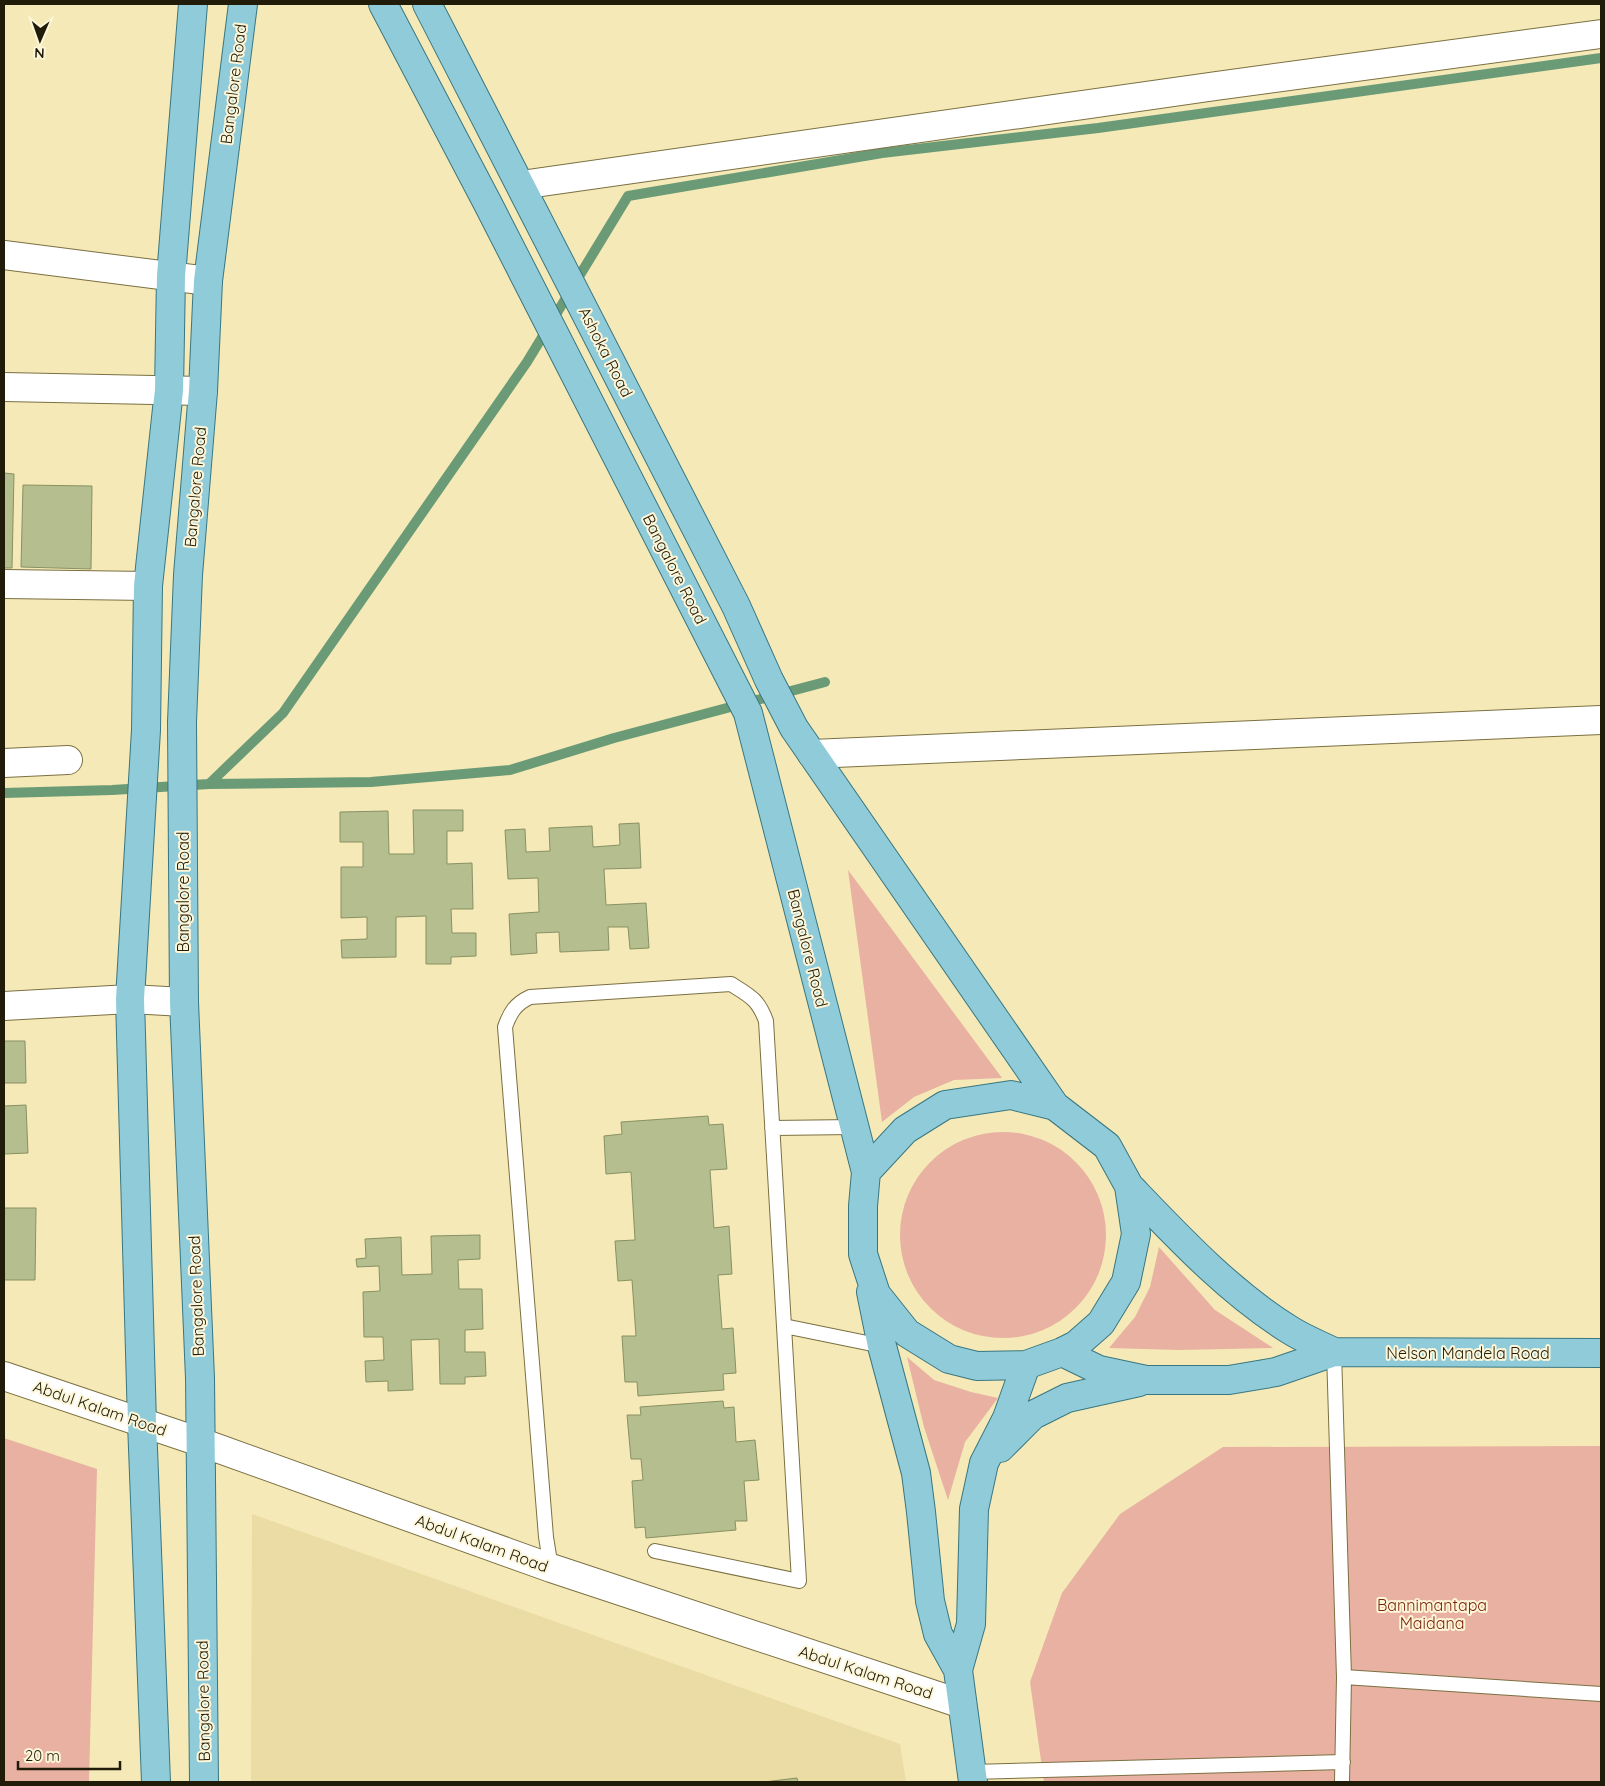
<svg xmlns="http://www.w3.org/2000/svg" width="1605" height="1786" font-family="Quicksand,sans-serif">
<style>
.built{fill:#eadca4}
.green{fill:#e8b1a1}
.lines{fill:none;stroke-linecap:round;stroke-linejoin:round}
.stream{stroke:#6a9b76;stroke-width:10}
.building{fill:#b5be8e;stroke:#899162}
.lane-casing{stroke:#7b7042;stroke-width:16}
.street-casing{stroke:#7b7042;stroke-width:30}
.secondary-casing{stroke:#7b7042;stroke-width:30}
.primary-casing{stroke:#397780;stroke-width:30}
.lane{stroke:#fff;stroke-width:14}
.street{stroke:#fff;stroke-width:28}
.secondary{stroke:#fff;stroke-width:28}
.primary{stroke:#90cbd9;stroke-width:28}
.labels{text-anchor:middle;stroke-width:4;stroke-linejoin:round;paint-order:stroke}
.street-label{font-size:16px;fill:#201c09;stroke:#fdf6d9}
.park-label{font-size:16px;fill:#7d250a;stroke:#fdf6d9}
</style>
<rect width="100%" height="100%" fill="#f5e9b7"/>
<path class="built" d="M252,1514L900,1744L906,1782H251Z"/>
<path class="green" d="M848,870L1002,1078L954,1080L914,1097L882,1122Z
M900 1235a103 103 0 1 1 206 0a103 103 0 1 1-206 0Z
M1159,1247L1215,1310L1273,1348L1179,1350L1109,1348L1135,1317L1150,1287Z
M907,1357L934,1380L971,1392L998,1398L965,1442L948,1500L924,1427Z
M4,1438L97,1469L89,1782H4Z
M1601,1446V1782H1044L1030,1682L1062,1593L1120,1514L1223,1447Z"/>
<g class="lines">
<path class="stream" d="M209,784L283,713L527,362L628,196L882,153L1098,128L1601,58
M4,793L112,790L209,784L371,782L510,770L614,738L825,682"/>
</g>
<path class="building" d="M4,473L14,474L12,568H4Z
M23,485L92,486L91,569L21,567Z
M413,810H463V831H447V864L472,863L473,909H451L452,933H476V956L451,957V964H426V916L396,917V957L342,958L341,940L367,939V917L341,918V867H363V842H340V812L388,811L389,854H414Z
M639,823L641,868L604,869L606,905L646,903L649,948L630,949L628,927H608L609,950L560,952L559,932L536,933L537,953L511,955L509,914L539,912L538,878L508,879L505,830L525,829L526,852L550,851L549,828L592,826L593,847L620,845L619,824Z
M4,1041H25L26,1083H4Z
M26,1105L28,1153L4,1154V1106Z
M708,1116L709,1125L723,1124L727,1169L710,1170L714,1228L729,1226L732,1274L718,1275L722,1329L733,1328L736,1373L723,1374L724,1390L638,1396L637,1382H625L622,1336H636L632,1280L618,1281L615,1241L635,1240L631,1172L606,1174L604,1136L622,1134L621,1122Z
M4,1208H36L35,1280H4Z
M480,1235V1259L458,1260L459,1289H482L483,1329L465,1330V1352H485L486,1376L465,1377V1384H440L439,1339L411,1340L413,1390L388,1391V1381L366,1382L365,1361L384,1360L383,1337H364L363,1292L380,1291L379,1266L357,1267L356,1259L366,1258L365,1239L401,1237L402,1275L432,1274L431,1236Z
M723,1401L724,1408L734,1407L736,1442L755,1440L759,1480L744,1481L747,1521H735L736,1530L646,1538L645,1527L635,1528L632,1481L643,1480L641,1459H631L627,1415H641L640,1407Z
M797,1778L798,1782H764Z"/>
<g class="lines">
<defs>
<path id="lane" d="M772,1128L854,1127
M784,1326L882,1346
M1334,1352L1344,1677L1342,1782
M551,1568L546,1537L505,1027C510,1013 515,1004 530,997L731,984C750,996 758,999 766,1021L799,1581L655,1551
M1344,1677L1601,1694
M971,1772L1343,1762"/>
<path id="street" d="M521,185L1216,86L1601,34
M4,255L208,281
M4,387L203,391
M4,584L148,586
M812,754L1601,720
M4,763L68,760
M4,1006L130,999L184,1002"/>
<path id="secondary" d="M4,1376L200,1442L551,1568L962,1704"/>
<path id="primary" d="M383,4L488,204L748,713L866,1172
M427,4L736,606L769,680L794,728L1055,1106L1107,1146L1129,1186L1136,1234L1126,1282L1101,1323L1076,1345L1062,1352L1026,1365L977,1366L949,1359L907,1333L876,1294L863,1254V1206L866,1172L905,1130L945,1105L1011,1095L1055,1106
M1129,1186C1178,1237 1229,1292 1290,1330C1304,1339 1320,1345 1334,1352
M871,1292L882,1346L916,1473L921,1512L930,1601L938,1634L958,1670L973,1782
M1062,1352L1099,1370L1146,1380H1229L1276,1372L1334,1352L1601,1353
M1000,1448L1033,1415L1067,1398L1139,1382
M958,1670L971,1624L974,1509L984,1463L1007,1418L1026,1365
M156,1782L142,1423L130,999L146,730L148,586L169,390L171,276L193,4
M204,1782L200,1378L184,1002L182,722L188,575L203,391L208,281L243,4"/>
</defs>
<use href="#lane" class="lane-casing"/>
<use href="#street" class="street-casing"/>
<use href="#secondary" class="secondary-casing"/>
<use href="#primary" class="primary-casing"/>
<use href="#lane" class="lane"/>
<use href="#street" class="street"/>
<use href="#secondary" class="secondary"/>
<use href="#primary" class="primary"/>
</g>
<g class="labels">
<g class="street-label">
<text transform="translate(233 84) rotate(-83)" y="6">Bangalore Road</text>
<text transform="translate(606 352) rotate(63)" y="6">Ashoka Road</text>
<text transform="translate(195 487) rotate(-85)" y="6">Bangalore Road</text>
<text transform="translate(675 569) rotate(63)" y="6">Bangalore Road</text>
<text transform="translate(183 892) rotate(-90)" y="6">Bangalore Road</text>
<text transform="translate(808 948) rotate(76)" y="6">Bangalore Road</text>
<text transform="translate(196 1296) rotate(-92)" y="6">Bangalore Road</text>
<text x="1468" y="1359">Nelson Mandela Road</text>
<text transform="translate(100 1408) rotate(19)" y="6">Abdul Kalam Road</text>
<text transform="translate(482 1543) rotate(20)" y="6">Abdul Kalam Road</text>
<text transform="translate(866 1672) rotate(18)" y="6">Abdul Kalam Road</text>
<text transform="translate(203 1701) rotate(-91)" y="6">Bangalore Road</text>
</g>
<g class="park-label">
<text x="1432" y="1611">Bannimantapa<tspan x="1432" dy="18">Maidana</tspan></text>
</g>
</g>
<rect width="1605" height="1786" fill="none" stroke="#201c09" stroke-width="10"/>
<g transform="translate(40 40) rotate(182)" stroke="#fdf6d9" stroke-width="4" paint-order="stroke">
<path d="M0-4L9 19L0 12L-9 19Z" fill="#201c09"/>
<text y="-8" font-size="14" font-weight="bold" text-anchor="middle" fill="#201c09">N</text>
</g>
<path d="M18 1761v8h102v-8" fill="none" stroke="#201c09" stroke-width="2.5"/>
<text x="25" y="1761" font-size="15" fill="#201c09" stroke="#fdf6d9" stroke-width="4" paint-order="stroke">20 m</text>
</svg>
